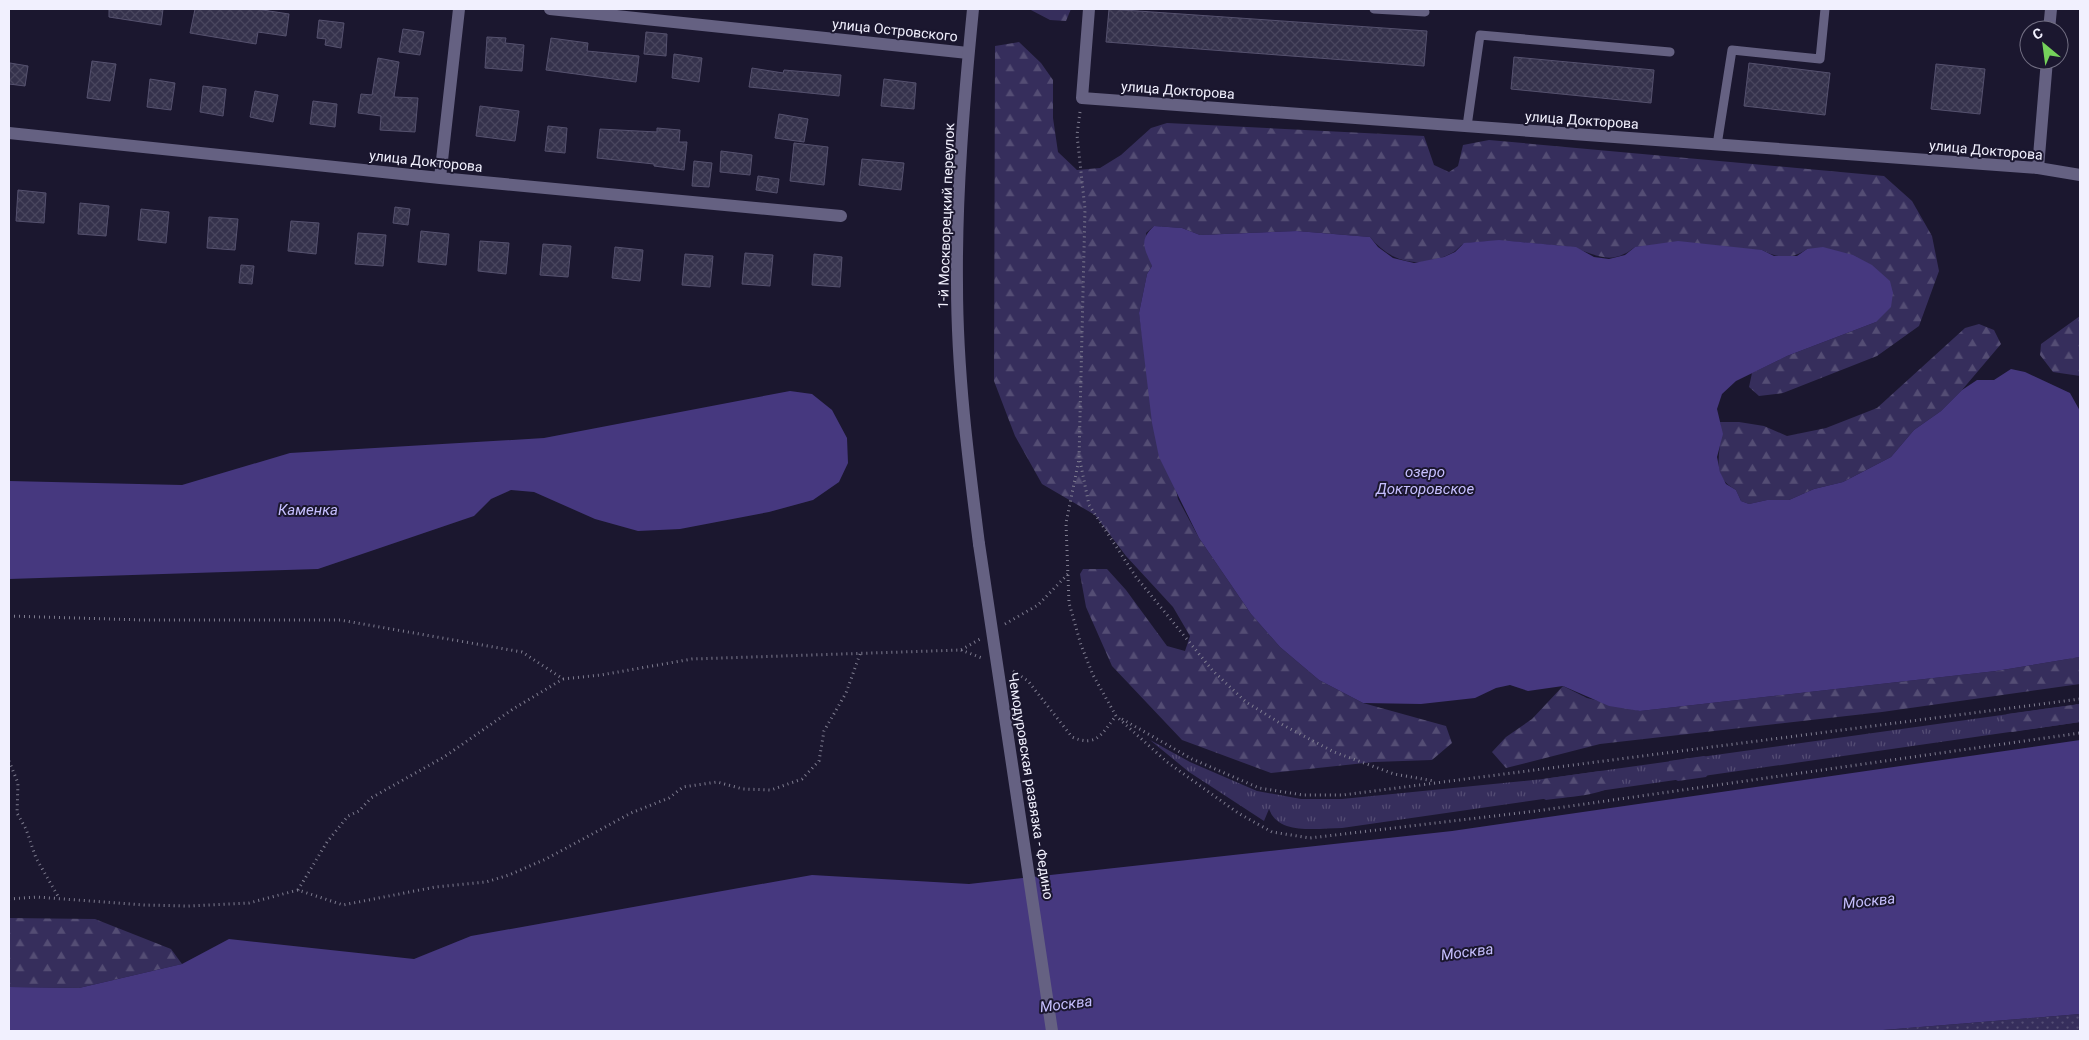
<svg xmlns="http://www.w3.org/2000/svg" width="2089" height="1040" font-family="Roboto,sans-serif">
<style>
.grass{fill:url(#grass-tufts)}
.forest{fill:url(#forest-firs)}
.park{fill:url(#park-dots)}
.water{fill:#46387f}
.building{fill:url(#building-cross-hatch);stroke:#55516e}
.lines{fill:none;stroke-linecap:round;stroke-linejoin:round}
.path{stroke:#7f7d90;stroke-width:3;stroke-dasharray:1 4;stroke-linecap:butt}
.service{stroke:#656182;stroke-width:9}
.pedestrian{stroke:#656182;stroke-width:12}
.minor{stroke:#656182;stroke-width:12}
.tertiary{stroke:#656182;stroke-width:12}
.tertiary-bridge{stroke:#656182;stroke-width:12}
.labels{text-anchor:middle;stroke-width:4;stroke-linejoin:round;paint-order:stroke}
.street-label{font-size:14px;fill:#f1f0fe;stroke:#1b172f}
.water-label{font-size:15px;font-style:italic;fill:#c6bffe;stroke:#1b172f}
</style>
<defs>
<pattern id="grass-tufts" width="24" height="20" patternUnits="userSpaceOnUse" patternTransform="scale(1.25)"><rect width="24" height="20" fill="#362e5c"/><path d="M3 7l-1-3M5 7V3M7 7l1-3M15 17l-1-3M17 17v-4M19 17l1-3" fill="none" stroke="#544d74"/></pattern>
<pattern id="forest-firs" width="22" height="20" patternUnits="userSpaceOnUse" patternTransform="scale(1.25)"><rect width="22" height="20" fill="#362e5c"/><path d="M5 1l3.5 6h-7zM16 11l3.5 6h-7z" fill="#544d74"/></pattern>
<pattern id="park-dots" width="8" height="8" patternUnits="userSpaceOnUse" patternTransform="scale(1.25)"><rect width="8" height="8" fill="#362e5c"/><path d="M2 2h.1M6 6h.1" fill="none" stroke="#544d74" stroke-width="1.8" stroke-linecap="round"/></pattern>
<pattern id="building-cross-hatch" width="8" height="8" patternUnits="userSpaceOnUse" patternTransform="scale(1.25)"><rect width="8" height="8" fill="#35324c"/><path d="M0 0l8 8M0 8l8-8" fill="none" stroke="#49465e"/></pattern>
</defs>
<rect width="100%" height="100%" fill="#1b172f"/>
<path class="grass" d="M2080,704V722L1342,828C1319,828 1279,836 1269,809L1264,821L1189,772L1150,740L1190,762L1257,791L1301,799H1342L1543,779Z"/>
<path class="forest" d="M1029,9H1071L1066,21L1050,20Z
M1019,42L1041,63L1053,80V118L1058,152L1077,170L1100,168L1121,155L1151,128L1167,123L1424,136L1434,165L1449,172L1458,166L1463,145L1489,140L1884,176L1912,201L1932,236L1939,271L1919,326L1877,356L1783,393L1759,396L1749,387L1752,373L1787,356L1876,322L1807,249C1792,260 1777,258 1762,250L1635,247C1606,270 1592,249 1563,246C1531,243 1500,239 1467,243C1461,243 1458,250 1452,253C1421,269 1392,264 1370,237L1297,231L1200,235L1182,228L1154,226L1146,233L1152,266L1147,274L1139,313L1145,355L1178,499L1199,538L1251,614L1280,647L1319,680L1363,703L1446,726L1452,743L1432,760L1374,762L1271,773L1182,740L1112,666L1086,607L1080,574L1083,569H1107L1126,590L1167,646L1185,651L1190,636L1173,607L1126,556L1095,515L1042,484L1015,436L994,381L995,46Z
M2080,316V376L2053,372L2040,355L2041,344Z
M1979,324L1994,330L2001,344L1962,390L1941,411L1914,430L1891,457L1843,482L1814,489L1789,500H1767L1749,504L1741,501L1736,490C1706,474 1725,448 1720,422H1739L1764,426L1787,436L1826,428L1877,408L1965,328Z
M2080,657V684L1882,712L1600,744L1506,768L1492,752L1506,737L1532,719L1563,686L1587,698L1640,711L1996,671Z
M2080,704V722L2012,732L2002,726L2001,721L2007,714Z
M1704,756L1709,758L1714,767L1706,777L1678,781L1666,775L1669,761Z
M1600,771L1614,777L1616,782C1608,796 1562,797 1546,800L1538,796L1535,790L1536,784L1543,779Z
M9,918L95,919L171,949L182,964L79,988L9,987Z"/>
<path class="park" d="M2080,1014V1031H1871Z"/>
<path class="water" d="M1154,226L1182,228L1200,235L1297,231L1370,237L1378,247L1393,258L1414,263L1444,257L1455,252L1464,243L1499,240L1576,247L1594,257L1609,259L1625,255L1635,247L1678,241L1762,250L1774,256H1797L1807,249L1823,247L1853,255L1872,265L1890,281L1893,293L1891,307L1876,322L1787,356L1736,381L1722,394L1717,409L1723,434L1717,457L1720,472L1726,484L1736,490L1741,501L1749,504L1767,500H1789L1814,489L1843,482L1891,457L1914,430L1941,411L1962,390L1977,380H1994L2011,369L2025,372L2070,393L2080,411V657L1996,671L1640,711L1609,706L1563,686L1528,691L1510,685L1496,688L1475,698L1421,704L1363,703L1319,680L1280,647L1251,614L1199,538L1159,457L1152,423L1139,313L1147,274L1152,266C1145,249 1138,241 1154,226Z
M790,391L812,394L832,410L847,438L848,463L839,482L813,500L769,512L680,529L638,531L595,519L534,492L511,490L491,499L474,516L318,569L9,579V481L182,485L290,453L544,438Z
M2080,740V1014L1871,1031H9V987L79,988L182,964L229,939L414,959L471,936L812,875L969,884L1452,831Z"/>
<path class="building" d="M109,9H163L161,25L109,17Z
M195,9H256L289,14L286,36L258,32L256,44L190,33Z
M1109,9L1427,31L1424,66L1106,42Z
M319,20L344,23L341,48L325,45L326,39L317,38Z
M403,29L424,32L420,55L399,52Z
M646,32L667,34L666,56L644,54Z
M487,37L506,38L505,43L524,45L522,71L485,68Z
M551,38L588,43L587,51L639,56L636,82L546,70Z
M674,54L702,58L699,82L672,78Z
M1514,57L1654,70L1651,103L1511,89Z
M378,58L399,62L394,97L418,98L415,132L380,130L381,116L358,113L361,94L372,95Z
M92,61L116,64L110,101L87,98Z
M10,63L28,66L25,86L9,84Z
M1749,63L1830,73L1825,115L1744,106Z
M1936,64L1985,69L1980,114L1931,109Z
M752,68L783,73L784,70L841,75L839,96L749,87Z
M150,79L175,83L171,110L147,107Z
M884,79L916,83L914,109L881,106Z
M203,86L226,89L223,116L200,112Z
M255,91L278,95L273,122L250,117Z
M313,101L337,104L335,127L310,124Z
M480,106L519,111L515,141L476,136Z
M779,114L808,119L804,142L775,138Z
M548,126L567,128L565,153L545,151Z
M657,128L680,130L679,142H687L684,170L654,166V164L597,158L600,129L657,132Z
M794,143L828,147L824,185L790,181Z
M721,151L752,155L750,175L720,172Z
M862,159L904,163L901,190L859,185Z
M694,161L712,163L709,187L692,186Z
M758,176L779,179L777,193L756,190Z
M18,190L46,193L44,223L16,221Z
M80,203L109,206L106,236L78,234Z
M395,207L410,209L408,225L393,223Z
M141,209L169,212L166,243L138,240Z
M209,217L238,219L235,250L207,248Z
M291,221L319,223L316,254L288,251Z
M421,231L449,234L446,265L418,262Z
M358,233L386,235L383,266L355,264Z
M480,241L509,243L506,274L478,271Z
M543,244L571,246L568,277L540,275Z
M615,247L643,250L640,281L612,278Z
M745,253L773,255L770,286L742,284Z
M685,254L713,256L710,287L682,285Z
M814,254L842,257L840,287L812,285Z
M241,265L254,266L252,284L239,283Z"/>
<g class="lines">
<path class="path" d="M1080,112L1077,135L1085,209L1079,459L1066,523L1069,603L1081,645L1093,675L1116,716L1167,762L1238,813L1272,832L1310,838L1536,811L2080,733
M1080,461L1089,505L1136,577L1213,671L1246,702L1283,725L1334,752L1394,774L1434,781
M9,616L143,620H340L522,652L563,679L601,675L692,659L961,650L980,639
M1005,624L1038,605L1068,574
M961,650L982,658
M1013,671L1028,681L1072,737C1097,748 1102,733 1116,716
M1122,719L1192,759L1259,788L1303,795H1343L2080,699
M9,761L18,783L17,813L26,829L36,858L59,898
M298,890L327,842L348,816L359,811L371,798L444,757L513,709L563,679
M9,899L37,897L144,905L188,906L249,903L298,890L343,905L435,887L486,882L509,875L546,859L631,813L669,798L683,787L717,782L743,789L771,790L802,779L819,761L824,731L846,693L860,654"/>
<path class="service" d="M1374,9L1425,12
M1467,126L1480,35L1670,52
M1717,145L1732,50L1820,59L1825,9"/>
<path class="pedestrian" d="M2049,30L2051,9
M2038,168L2047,60"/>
<path class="minor" d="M550,9L968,53
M1089,9L1082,98L2038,168L2080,175
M9,133L440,178L841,216
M440,178L459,9"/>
<path class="tertiary" d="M973,9C964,100 956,193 957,284C957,371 968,458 979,544"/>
<path class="tertiary-bridge" d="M979,544L1052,1031"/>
</g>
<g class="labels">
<g class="street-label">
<text transform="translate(895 30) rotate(6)" y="5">улица Островского</text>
<text transform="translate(1178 90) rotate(4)" y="5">улица Докторова</text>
<text transform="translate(1582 120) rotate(4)" y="5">улица Докторова</text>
<text transform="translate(1986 150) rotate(5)" y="5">улица Докторова</text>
<text transform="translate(426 161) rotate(6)" y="5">улица Докторова</text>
<text transform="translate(946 216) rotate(-88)" y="5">1-й Москворецкий переулок</text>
<text transform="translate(1031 786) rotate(81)" y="5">Чемодуровская развязка - Федино</text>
</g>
<g class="water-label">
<text x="1425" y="477">озеро<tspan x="1425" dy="17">Докторовское</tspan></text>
<text x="308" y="515">Каменка</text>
<text transform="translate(1869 901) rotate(-6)" y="5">Москва</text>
<text transform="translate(1467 952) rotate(-7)" y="5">Москва</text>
<text transform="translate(1066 1004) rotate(-7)" y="5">Москва</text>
</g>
</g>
<rect width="2089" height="1040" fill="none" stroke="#f1f0fe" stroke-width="20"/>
<g transform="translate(2044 45) rotate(331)"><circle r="24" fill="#1b172f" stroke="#716e82"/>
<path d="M0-4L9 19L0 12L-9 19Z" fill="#75d25b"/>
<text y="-8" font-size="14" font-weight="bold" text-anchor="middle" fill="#f1f0fe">С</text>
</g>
</svg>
